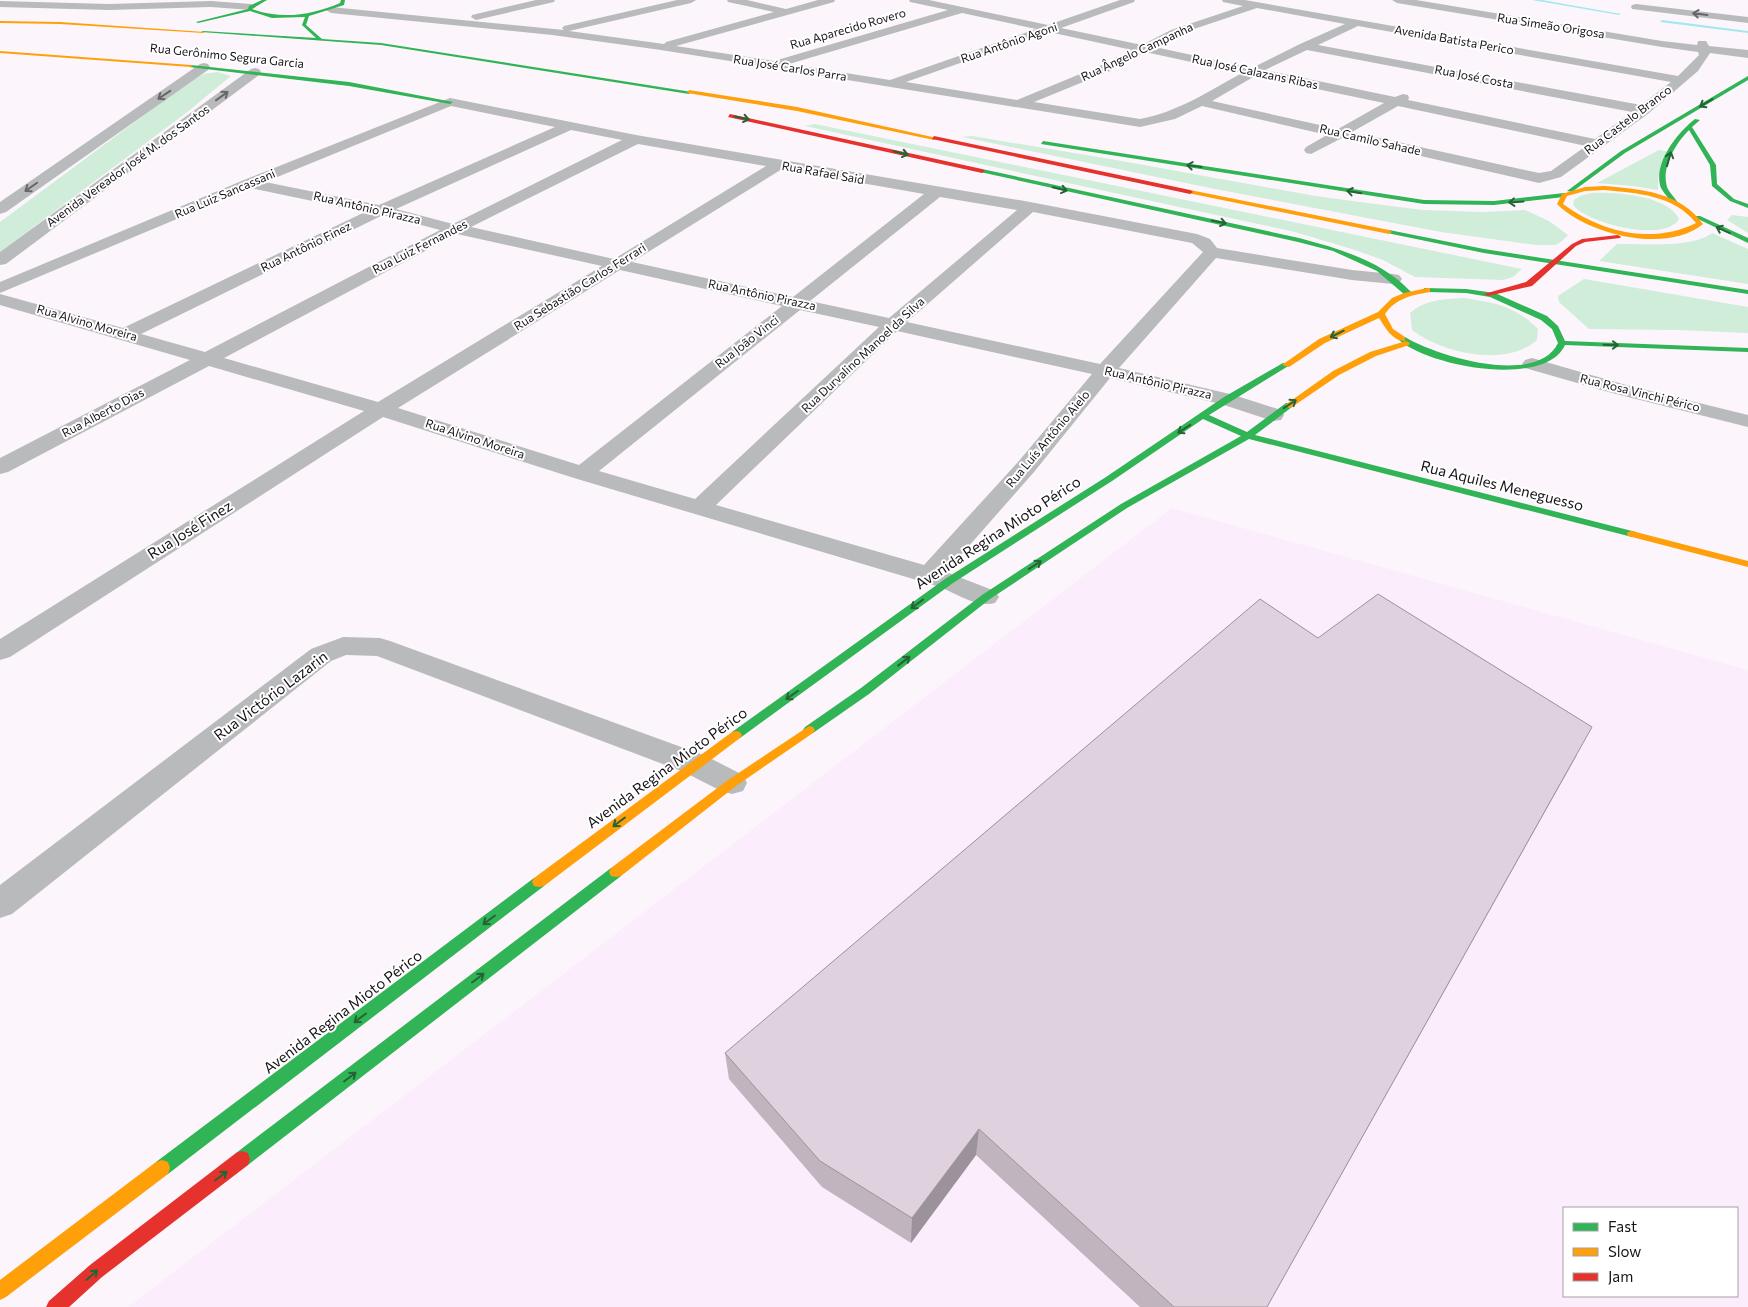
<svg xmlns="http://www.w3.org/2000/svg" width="1748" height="1307" font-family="Commissioner,sans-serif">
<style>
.built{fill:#fbedfb;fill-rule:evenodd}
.green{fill:#cfedd8}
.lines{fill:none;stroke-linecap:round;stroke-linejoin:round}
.stream{fill:#a2e8f1;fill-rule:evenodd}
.street{fill:#b9babb;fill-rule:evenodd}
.fast{fill:#30b455;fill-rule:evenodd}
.slow{fill:#ff9f0a;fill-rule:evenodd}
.jam{fill:#e5322d;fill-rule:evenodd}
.wall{fill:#c0b4bf}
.shaded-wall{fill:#9c929b}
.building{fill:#dfd1de;stroke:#9c929b}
.oneway{stroke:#686669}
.oneway2{stroke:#246436}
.labels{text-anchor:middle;stroke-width:4;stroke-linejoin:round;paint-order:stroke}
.far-street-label{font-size:12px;fill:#171317;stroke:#fff}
.street-label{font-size:15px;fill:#171317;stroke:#fff}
</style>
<rect width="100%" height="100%" fill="#fcf6fc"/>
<path class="built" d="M1172,508L1748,670V1307H128ZM1564,1208H1737V1296H1564Z"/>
<path class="green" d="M217,72L231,76L186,113L0,252V222L190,81L204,74Z
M815,124L1522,269L1513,277L1503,280L1415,277L1383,260L1355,250L1295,232L805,126Z
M972,136L1122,161L1315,196L1383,205L1423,210L1482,212L1525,210L1549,221L1568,235L1561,242L1555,245H1536L1441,232L1215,189L962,137Z
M1659,150L1670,152L1658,178V190L1633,186L1597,183Z
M1591,193C1614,192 1668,195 1679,219C1665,243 1588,224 1573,205L1574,200L1580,196Z
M1732,215L1748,217V233L1727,220Z
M1712,233L1748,249V284L1599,261L1617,244C1643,243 1691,249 1712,233Z
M1584,279L1748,307V333L1678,330L1589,329L1559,302L1558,296Z
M1463,298C1494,302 1515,306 1538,329L1537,340C1506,368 1442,353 1412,330L1410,313C1425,300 1443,299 1463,298Z"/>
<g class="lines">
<path class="stream" d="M1532,0H1542L1621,14L1619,15Z
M1662,20L1748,31V33L1660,22Z"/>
<path class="street" d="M536,0H555L554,2L476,20L471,17L472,15Z
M677,0H696L691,3L569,31L664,44L666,42L774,12L728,2L727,0H747L786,9L818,0H835L834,2L676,46L774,61L948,10L910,2L909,0H929L1048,25L1120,0H1135L1134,2L1061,28L1142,45L1171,30L1243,6L1223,2L1222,0H1245L1678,76L1699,55L1698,52L1662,47L1397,3L1392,0H1416L1662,41L1697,45L1698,41H1706L1709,46L1748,50V58L1710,53L1698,71L1649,113L1561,177L1539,183L1342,138L1311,154L1306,153L1304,150L1306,147L1327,135L1202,106L1175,119L1140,127L661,50L552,35L331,13L326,10L331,7L564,30L562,28L564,26ZM1257,8L1345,24L1300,44L1252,68L1155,47L1179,34ZM962,13L1036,29L890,80L789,64ZM1358,26L1671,82L1641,105L1318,45ZM1049,32L1132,50L1102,65L1017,100L906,82ZM1307,50L1632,112L1595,139L1408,100L1409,98L1408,95L1403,94L1395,97L1265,70ZM1145,52L1242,73C1209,91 1178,112 1140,119L1034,102L1110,71ZM1255,76L1384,103L1338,129L1212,101ZM1398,106L1586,146L1551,171L1539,173L1352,132Z
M0,1L109,4L211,1L251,4L256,7L251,10L211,7L109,10L0,7Z
M1636,4L1748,17V23L1632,9L1631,7L1632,5Z
M204,63L208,64L210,67L208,70L6,212L0,214V202L200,64Z
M255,68L259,69L261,72L259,75L6,264L0,265V252L251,69Z
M450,98L636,135L1030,202L1197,234L1210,239L1217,248L1352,270L1393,274L1399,275L1402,279L1399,283L1393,284L1352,280L1216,258L1119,368L1234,395L1281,410L1284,415L1281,420L1273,421L1221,404L1110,378L1034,472L946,572L995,591L999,597L995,603C977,608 957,594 940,587L574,478L383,417L10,657L0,660V639L364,411L209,366L8,472L0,474V458L190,360L0,305V294L123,328L365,212L251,188L0,293V282L244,180ZM451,106L555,127L379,205L265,182ZM571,130L622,140L453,224L396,209ZM638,144L766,166L614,259L471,227ZM782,169L924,194L793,297L632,262ZM940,197L1017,210L889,318L810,301ZM1033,212L1192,243L1203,252L1100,364L907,322ZM383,215L440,230L205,352L141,334ZM457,234L602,266L378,402L224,358ZM620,270L782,306L579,465L398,408ZM800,310L879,327L695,499L599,471ZM897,331L1092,374L1018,462L924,565L716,505Z
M1532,358L1626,385L1748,415V427L1612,393L1525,368L1522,364L1525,360Z
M343,637L380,638L390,641L706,756L743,775L747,783L743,791L732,794L721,791L684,772L377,656L346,655L331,661L12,914L0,918V885L311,649Z"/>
<path class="fast" d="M262,0H267L252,9C282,20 312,15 340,3L341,0H345L344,5L309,16L306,25L322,39L381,43L692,92L689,94L381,45L201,32L203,31L316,38L302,25L305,17L272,18L250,11L198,23L196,22L248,9L249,6Z
M191,65L349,82L453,102L450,104L349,86L189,67Z
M1748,76V80L1625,153L1572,192L1567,191L1621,151Z
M1695,119L1700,120L1692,127L1716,165L1717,184L1734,199L1748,204V208L1730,201L1712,186L1710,165L1689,130C1676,143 1661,167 1667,187C1669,192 1675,198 1678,203L1677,204H1673C1669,199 1664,193 1661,188C1652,164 1678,132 1695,119Z
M1043,141L1424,200L1494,201L1564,193L1567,195L1564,197L1494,205L1424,204L1041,144Z
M982,169L1299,238C1340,249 1383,261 1412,293L1405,295L1377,271L1333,251L1298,242L980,172L979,171Z
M1696,216H1700L1748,238V243L1696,218Z
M1389,230L1484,249L1748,290V294L1484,253L1387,233L1386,232Z
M1424,288L1466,289L1495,293L1547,316L1558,326L1565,341L1748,348V352L1565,345C1545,389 1426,366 1398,339L1405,337C1436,356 1537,387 1558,343L1552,329L1541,320L1490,297L1466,293L1427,292H1424Z
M1283,363L1290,365L1209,415L1247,432L1286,403H1292V407L1255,435L1636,532L1637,534L1632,537L1249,439L1127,508L990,599L869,694L813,733H805L803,730L805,727L861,688L982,595L1121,504L1241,436L1203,419L1112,481L953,583L740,738H732L730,735L732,732L945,579L1106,477L1224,397Z
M616,867L621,868L623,872L621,876L248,1165L242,1167L236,1165L234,1159L236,1153L611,868Z
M539,877L544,878L546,882L544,886L168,1174L162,1176L156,1174L154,1168L156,1162L534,878Z"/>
<path class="slow" d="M0,21L60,22L205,32L203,33L60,24L0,23Z
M0,51L191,65L193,66L191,67L0,53Z
M689,90L797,107L937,138L934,140L797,111L687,93Z
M1604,186C1641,189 1680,192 1703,224C1667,254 1588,235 1557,204L1562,194L1585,187ZM1604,190C1637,193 1674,195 1696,223C1652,245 1601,232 1563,204L1567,196L1585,191Z
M1190,190L1389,230L1392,232L1389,234L1188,193V191Z
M1427,288H1430V292C1412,295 1396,298 1385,314L1393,329L1405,337V341C1392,341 1385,327 1379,318L1325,343L1289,367L1282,365L1319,339L1378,312L1392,298L1404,293Z
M1406,341L1410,343L1409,345L1376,356L1339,375L1292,407L1289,408L1285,405L1333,371L1370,352Z
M1632,531L1748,561V567L1628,536L1627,534L1628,532Z
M809,726L813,727L815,730L813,733L736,786L621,876L616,877L611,876L609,872L611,868L728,780Z
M736,731L740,732L742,735L740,738L544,886L539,887L534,886L532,882L534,878L732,732Z
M162,1160L168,1162L170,1168L168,1174L6,1297L0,1300V1280L156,1162Z"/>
<path class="jam" d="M730,114L982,169L985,171L982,173L728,117Z
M934,136L1190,190L1193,192L1190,194L932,139Z
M1618,235L1621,237L1620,238L1585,242L1576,246L1532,286L1488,296L1484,294L1526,282L1572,244L1582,239Z
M242,1151L248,1153L250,1159L248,1165L102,1277L69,1307H46L49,1301L90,1265L236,1153Z"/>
</g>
<path class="wall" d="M1577,755L1267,1307H1140L976,1155L911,1243L822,1187L729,1079L725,1053Z"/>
<path class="shaded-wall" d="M979,1129L976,1155L911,1243L912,1218Z"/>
<path class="building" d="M1378,594L1592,727L1267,1307H1174L979,1129L912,1218L820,1161L725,1053L1260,599L1318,638Z"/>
<defs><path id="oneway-shaft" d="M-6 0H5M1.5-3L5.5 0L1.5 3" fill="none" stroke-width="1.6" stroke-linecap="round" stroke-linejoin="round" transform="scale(1.25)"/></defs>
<g class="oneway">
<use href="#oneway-shaft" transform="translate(1700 14) rotate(-173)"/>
<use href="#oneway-shaft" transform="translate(164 95) rotate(146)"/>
<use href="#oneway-shaft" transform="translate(222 96) rotate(-36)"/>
<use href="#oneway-shaft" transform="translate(31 187) rotate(145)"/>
</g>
<g class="oneway2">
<use href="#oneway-shaft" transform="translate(1706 103) rotate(149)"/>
<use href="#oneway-shaft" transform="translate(742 118) rotate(12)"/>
<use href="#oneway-shaft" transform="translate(901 153) rotate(13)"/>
<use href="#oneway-shaft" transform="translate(1669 159) rotate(-74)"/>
<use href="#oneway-shaft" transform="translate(1194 166) rotate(-172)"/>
<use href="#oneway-shaft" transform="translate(1060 189) rotate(13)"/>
<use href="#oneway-shaft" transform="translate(1354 192) rotate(-171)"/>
<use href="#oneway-shaft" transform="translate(1516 202) rotate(176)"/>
<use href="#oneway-shaft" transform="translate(1219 222) rotate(12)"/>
<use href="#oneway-shaft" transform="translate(1723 230) rotate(-156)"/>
<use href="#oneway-shaft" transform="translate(1337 334) rotate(154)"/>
<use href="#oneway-shaft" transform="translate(1611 345) rotate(1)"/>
<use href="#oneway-shaft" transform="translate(1290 404) rotate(-33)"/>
<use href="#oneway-shaft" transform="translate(1184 429) rotate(147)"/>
<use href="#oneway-shaft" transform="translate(1035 565) rotate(-33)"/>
<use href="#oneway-shaft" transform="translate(917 604) rotate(144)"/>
<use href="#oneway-shaft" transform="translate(904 661) rotate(-38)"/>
<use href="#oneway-shaft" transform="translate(792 695) rotate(145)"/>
<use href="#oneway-shaft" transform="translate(619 822) rotate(143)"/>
<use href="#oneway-shaft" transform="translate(489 920) rotate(143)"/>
<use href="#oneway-shaft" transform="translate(478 978) rotate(-37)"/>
<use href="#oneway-shaft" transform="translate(360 1018) rotate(143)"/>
<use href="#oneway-shaft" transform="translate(350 1077) rotate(-37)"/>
<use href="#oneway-shaft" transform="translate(221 1176) rotate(-37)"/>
<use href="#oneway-shaft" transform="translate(92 1275) rotate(-41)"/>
</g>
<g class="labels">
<g class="far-street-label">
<text transform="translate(1551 26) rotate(9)" y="4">Rua Simeão Origosa</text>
<text transform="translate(848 29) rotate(-16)" y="4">Rua Aparecido Rovero</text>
<text transform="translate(1454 40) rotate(10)" y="4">Avenida Batista Perico</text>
<text transform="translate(1009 43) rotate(-19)" y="4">Rua Antônio Agoni</text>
<text transform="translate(1137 52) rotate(-25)" y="4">Rua Ângelo Campanha</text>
<text transform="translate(227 56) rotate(6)" y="4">Rua Gerônimo Segura Garcia</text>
<text transform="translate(790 68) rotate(9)" y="4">Rua José Carlos Parra</text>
<text transform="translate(1255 72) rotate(12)" y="4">Rua José Calazans Ribas</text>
<text transform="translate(1474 77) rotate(11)" y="4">Rua José Costa</text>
<text transform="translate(1628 120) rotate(-37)" y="4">Rua Castelo Branco</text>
<text transform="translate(1370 140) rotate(13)" y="4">Rua Camilo Sahade</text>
<text transform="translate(128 166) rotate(-36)" y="4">Avenida Vereador José M. dos Santos</text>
<text transform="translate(823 173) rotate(10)" y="4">Rua Rafael Said</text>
<text transform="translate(225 194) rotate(-23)" y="4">Rua Luiz Sancassani</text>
<text transform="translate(367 208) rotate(13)" y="4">Rua Antônio Pirazza</text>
<text transform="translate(306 247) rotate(-26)" y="4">Rua Antônio Finez</text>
<text transform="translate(420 247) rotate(-27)" y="4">Rua Luiz Fernandes</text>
<text transform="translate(580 287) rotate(-32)" y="4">Rua Sebastião Carlos Ferrari</text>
<text transform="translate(762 295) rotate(12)" y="4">Rua Antônio Pirazza</text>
<text transform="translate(87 323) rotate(16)" y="4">Rua Alvino Moreira</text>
<text transform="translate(747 342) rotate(-38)" y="4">Rua João Vinci</text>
<text transform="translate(863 355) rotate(-43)" y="4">Rua Durvalino Manoel da Silva</text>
<text transform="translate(1158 383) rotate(13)" y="4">Rua Antônio Pirazza</text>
<text transform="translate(1640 393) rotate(14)" y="4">Rua Rosa Vinchi Périco</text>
<text transform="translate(103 413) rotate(-28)" y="4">Rua Alberto Dias</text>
<text transform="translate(475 439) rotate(18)" y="4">Rua Alvino Moreira</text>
<text transform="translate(1048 439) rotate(-50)" y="4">Rua Luís Antônio Aielo</text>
</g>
<g class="street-label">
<text transform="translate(1502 486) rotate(14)" y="5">Rua Aquiles Meneguesso</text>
<text transform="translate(190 530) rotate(-32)" y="5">Rua José Finez</text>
<text transform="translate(998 533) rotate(-33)" y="5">Avenida Regina Mioto Périco</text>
<text transform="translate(271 696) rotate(-37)" y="5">Rua Victório Lazarin</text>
<text transform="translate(667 768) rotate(-36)" y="5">Avenida Regina Mioto Périco</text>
<text transform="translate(343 1012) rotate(-37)" y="5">Avenida Regina Mioto Périco</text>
</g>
</g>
<rect x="1563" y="1207" width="175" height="90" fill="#ffffff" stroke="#a2a1a2"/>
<rect x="1573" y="1223" width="25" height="8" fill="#30b455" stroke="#a2a1a2"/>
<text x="1608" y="1232" font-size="15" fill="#171317">Fast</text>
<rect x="1573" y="1248" width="25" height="8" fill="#ff9f0a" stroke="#a2a1a2"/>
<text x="1608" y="1257" font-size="15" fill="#171317">Slow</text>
<rect x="1573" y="1273" width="25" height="8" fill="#e5322d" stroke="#a2a1a2"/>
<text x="1608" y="1282" font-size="15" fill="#171317">Jam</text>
</svg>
